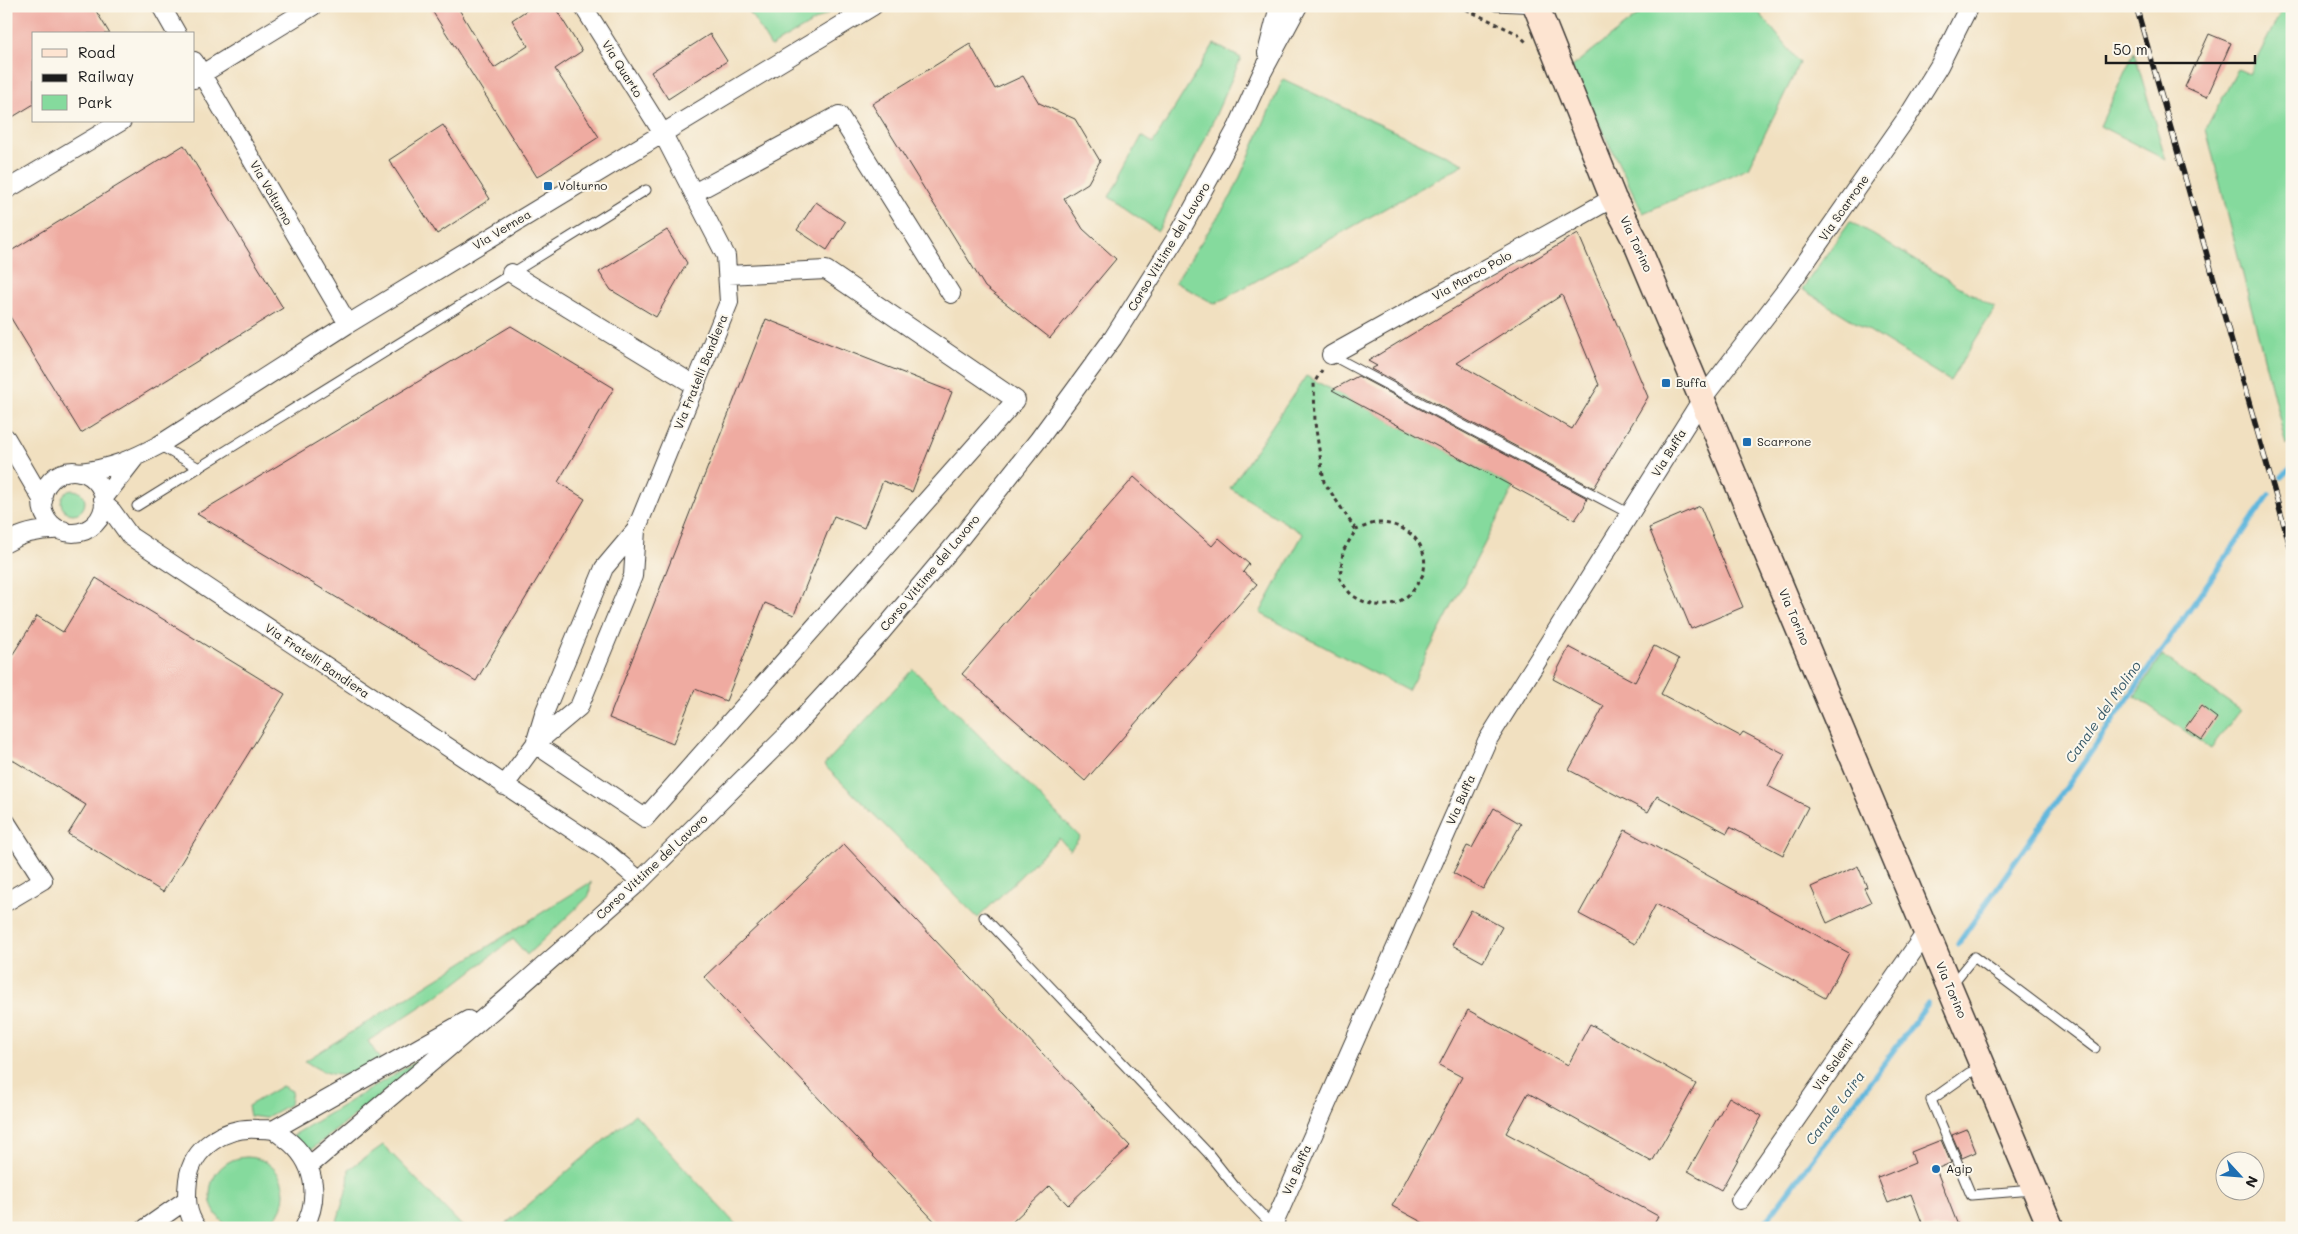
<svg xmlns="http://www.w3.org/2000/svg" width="2298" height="1234" font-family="Mali,sans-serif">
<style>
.green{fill:#85da9d;stroke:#507b5c}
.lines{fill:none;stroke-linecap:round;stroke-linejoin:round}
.stream{stroke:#61b7dd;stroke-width:5.5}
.building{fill:#efaba1;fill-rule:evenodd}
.lane-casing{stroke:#3c3935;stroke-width:11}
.street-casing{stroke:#3c3935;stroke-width:20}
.secondary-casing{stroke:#3c3935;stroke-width:28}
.path{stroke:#3c3935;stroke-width:3;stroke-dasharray:4 4;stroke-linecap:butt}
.lane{stroke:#fff;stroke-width:9}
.street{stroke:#fff;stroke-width:18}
.secondary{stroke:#fde4d1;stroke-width:25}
.rail-casing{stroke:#1c1c1c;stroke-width:5.5}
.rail{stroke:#fbf7ec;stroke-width:4;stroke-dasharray:11;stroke-linecap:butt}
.poi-dot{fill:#1f6fb2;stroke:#fbf7ec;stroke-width:2}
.labels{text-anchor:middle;stroke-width:4;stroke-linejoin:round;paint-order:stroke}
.street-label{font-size:12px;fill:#1c1c1c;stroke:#fbf7ec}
.poi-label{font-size:12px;fill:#1c1c1c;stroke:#fbf7ec;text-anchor:start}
.water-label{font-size:14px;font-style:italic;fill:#385a69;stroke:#fbf7ec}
</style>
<rect width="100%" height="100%" fill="#fbf7ec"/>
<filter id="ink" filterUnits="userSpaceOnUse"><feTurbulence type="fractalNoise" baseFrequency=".02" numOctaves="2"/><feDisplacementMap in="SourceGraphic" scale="10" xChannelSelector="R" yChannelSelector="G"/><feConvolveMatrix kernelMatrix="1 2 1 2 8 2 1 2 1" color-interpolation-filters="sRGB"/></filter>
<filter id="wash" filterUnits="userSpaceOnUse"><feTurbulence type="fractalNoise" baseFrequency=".0096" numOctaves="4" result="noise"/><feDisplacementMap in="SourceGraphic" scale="20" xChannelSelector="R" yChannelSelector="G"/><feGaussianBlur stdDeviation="1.12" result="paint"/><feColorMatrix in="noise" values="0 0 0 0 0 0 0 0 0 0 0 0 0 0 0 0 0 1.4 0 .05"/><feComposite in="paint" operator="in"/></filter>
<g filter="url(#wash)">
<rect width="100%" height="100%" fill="#f1e0c0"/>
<path class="green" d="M746,6H840L771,47Z
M1650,6H1754L1800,63L1748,168L1643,213L1571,67Z
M2284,6H2292V439L2286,445L2206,129L2238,69L2249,74Z
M1214,44L1241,58L1196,159L1158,231L1109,197L1142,136L1153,143Z
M2134,52L2166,160L2100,126Z
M1283,79L1464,164L1215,304L1175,282L1232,195Z
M1850,221L1995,308L1950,381L1802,289Z
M1306,376L1514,487L1408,691L1260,613L1303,534L1230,488Z
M61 502a12 12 0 1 1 24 0a12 12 0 1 1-24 0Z
M2162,656L2240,710L2211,749L2135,696Z
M913,669L1080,837L1070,850L1059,838L978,918L824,765Z
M591,882L589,896L527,955L513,939L455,984L368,1041L381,1061C349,1076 337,1083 305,1061Z
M448,1042L308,1152L292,1136Z
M282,1086L292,1091L290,1104L265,1118L250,1116L248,1106Z
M635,1114L739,1228H501Z
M383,1145L464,1228H335L348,1185L349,1169Z
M210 1194a37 37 0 1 1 74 0a37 37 0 1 1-74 0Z"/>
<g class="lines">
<path class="stream" d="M2282,477L2292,467
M1958,944L2269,495
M1761,1228L1928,1004"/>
</g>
<g id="blocks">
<path class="building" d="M6,6H93L110,34H34V104L6,121Z
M429,6H457L494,68L528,46L512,20L533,6H554L582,51L555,69L599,137L537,177Z
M710,34L727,61L668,99L651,72Z
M2209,34L2231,43L2207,97L2185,87Z
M970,44L995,89L1023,76L1039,103L1075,119L1100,161L1088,183L1064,198L1083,229L1116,259L1050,338L985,287L872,104Z
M443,125L490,199L437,234L389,160Z
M184,145L283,308L81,433L6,310V254Z
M816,202L845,222L827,250L797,230Z
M667,230L687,263L656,317L611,290L599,272Z
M1578,233L1648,397L1594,488L1371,369L1377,366L1368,361ZM1562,295L1599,385L1572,429L1457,363Z
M766,319L952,392L912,492L883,481L864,528L834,516L794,615L765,603L726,701L695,689L673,744L609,718Z
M511,326L614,388L558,482L585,499L476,681L197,514Z
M1358,376L1587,498L1584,507L1575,520L1332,390Z
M1134,477L1212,546L1219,538L1249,564L1243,572L1257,584L1085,781L962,674Z
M1700,506L1743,607L1691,629L1649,528Z
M96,578L285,694L163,892L68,834L86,805L6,756V665L37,616L63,632Z
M1654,646L1679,659L1661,694L1740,736L1743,732L1785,754L1768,786L1808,807L1783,855L1730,827L1727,833L1657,796L1648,812L1569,770L1604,706L1553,679L1569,647L1635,682Z
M2201,706L2217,718L2202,740L2185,728Z
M1494,808L1521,824L1483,889L1453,873L1467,846L1472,848Z
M1625,830L1849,953L1825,998L1656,904L1635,944L1579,914Z
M844,844L1130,1146L1068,1205L1050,1186L1006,1228H941L704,977Z
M1858,866L1867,887L1864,888L1871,902L1827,923L1811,887Z
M1471,910L1502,927L1483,962L1452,945Z
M1468,1010L1568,1065L1590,1024L1696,1084L1652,1162L1528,1093L1506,1133L1658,1216L1651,1228H1433L1392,1206L1462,1077L1439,1065Z
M1729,1097L1762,1116L1721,1190L1688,1171Z
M1967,1129L1976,1152L1962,1158L1952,1135Z
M1941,1140L1951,1163L1936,1169L1959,1228H1924L1911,1194L1888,1203L1878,1178L1915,1163L1911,1152Z"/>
</g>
</g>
<g filter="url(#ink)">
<use href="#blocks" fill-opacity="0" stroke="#3c3935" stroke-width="1"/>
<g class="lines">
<defs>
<path id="lane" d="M1496,6L1536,8
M1331,355L1630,514
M159,445L199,468
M137,506L646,190
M984,917L1208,1153L1235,1187L1273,1226
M1952,984L1974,957L2095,1048
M1981,1068L1969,1073L1931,1100L1971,1195L2033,1190"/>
<path id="street" d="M161,6L177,34
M1267,53L1279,6
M194,61L348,324
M194,79L313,6
M6,190L122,121
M694,193L839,115L951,294
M511,273L696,386
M1331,355L1613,198
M6,438L43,501
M42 502a31 31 0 1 1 62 0a31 31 0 1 1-62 0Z
M79,472C109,469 133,459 159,445L348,324L873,6
M103,499L134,459
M104,504L112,511L130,536L606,852L640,881
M6,543C24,532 42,529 63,530
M535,744L645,818L1016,400L826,270L728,275
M535,744L545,711L604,568L636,530
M504,786L535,744L579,707L633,576L636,530L729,302L726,256L662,132L583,6
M6,822L43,880L6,902
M273,1130L468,1020
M309,1166L506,999L640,881L788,734L878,636L962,536L1039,439L1113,338L1180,232L1238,126L1262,73L1298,6
M1740,1200L1927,931
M146,1228L186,1200
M197,1228C186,1213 186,1198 188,1180C192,1147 226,1126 258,1129C263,1129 269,1129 273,1130C278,1132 282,1137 286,1139C315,1161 321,1196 304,1228
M1272,1228L1487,741L1702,399L1789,286L1908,116L1939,66L1969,6"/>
<path id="secondary" d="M1536,6L1613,198L1635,240L2051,1228"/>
</defs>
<use href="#lane" class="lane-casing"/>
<use href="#street" class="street-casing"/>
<use href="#secondary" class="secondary-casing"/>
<path class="path" d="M1459,6L1518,34L1526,42
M1322,370L1314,383L1315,423L1324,482L1356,530L1343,551L1340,579C1344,585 1349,594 1355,597C1379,612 1405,607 1419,581C1421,578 1424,574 1424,570C1429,542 1404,522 1377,523C1371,523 1362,528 1356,530"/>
<use href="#lane" class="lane"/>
<use href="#street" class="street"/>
<use href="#secondary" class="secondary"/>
<defs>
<path id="rail" d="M2136,6L2292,553"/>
</defs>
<use href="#rail" class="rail-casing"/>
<use href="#rail" class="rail"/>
</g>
</g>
<g class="poi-dot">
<rect x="543" y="181" width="10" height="10" rx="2.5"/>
<rect x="1661" y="378" width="10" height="10" rx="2.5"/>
<rect x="1742" y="437" width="10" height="10" rx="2.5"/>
<circle cx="1936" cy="1169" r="5"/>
</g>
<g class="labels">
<g class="street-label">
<text transform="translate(622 69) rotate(58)" y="4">Via Quarto</text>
<text transform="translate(271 193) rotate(60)" y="4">Via Volturno</text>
<text transform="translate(1844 208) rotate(-55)" y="4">Via Scarrone</text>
<text transform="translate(502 230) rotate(-31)" y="4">Via Vernea</text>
<text transform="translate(1636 244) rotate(65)" y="4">Via Torino</text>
<text transform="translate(1169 247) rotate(-59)" y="4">Corso Vittime del Lavoro</text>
<text transform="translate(1472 276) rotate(-29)" y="4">Via Marco Polo</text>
<text transform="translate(701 372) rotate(-68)" y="4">Via Fratelli Bandiera</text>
<text transform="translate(1669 453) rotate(-58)" y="4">Via Buffa</text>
<text transform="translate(930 573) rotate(-50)" y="4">Corso Vittime del Lavoro</text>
<text transform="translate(1794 617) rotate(67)" y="4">Via Torino</text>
<text transform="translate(317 661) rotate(34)" y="4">Via Fratelli Bandiera</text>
<text transform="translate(1461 800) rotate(-66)" y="4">Via Buffa</text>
<text transform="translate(652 867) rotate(-43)" y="4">Corso Vittime del Lavoro</text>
<text transform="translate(1951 990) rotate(67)" y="4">Via Torino</text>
<text transform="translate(1833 1065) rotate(-55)" y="4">Via Salemi</text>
<text transform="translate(1297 1170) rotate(-66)" y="4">Via Buffa</text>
</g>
<g class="poi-label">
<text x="558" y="190">Volturno</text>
<text x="1676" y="387">Buffa</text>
<text x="1757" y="446">Scarrone</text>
<text x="1946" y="1173">Agip</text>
</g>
<g class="water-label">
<text transform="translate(2103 712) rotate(-55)" y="5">Canale del Molino</text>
<text transform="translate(1835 1108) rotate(-53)" y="5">Canale Laira</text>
</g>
</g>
<rect width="2298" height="1234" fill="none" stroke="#fbf7ec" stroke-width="25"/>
<rect x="32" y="32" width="162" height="90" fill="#fbf7ec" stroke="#a29f99"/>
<rect x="42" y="49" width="25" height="8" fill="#fde4d1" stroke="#a29f99"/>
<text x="78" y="58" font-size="15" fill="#1c1c1c">Road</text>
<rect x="42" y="74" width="25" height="8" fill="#1c1c1c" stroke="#a29f99"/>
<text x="78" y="82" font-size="15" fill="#1c1c1c">Railway</text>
<rect x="42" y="95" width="25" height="15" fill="#85da9d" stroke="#a29f99"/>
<text x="78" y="108" font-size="15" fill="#1c1c1c">Park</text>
<g transform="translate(2240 1176) rotate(116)"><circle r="24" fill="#fbf7ec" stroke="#a29f99"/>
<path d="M0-4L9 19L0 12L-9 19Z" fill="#1f6fb2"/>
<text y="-8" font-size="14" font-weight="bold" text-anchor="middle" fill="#1c1c1c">N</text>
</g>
<path d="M2106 55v8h149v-8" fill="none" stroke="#1c1c1c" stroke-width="2.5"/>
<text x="2113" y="55" font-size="15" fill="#1c1c1c" stroke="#fbf7ec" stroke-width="4" paint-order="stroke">50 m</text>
</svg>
